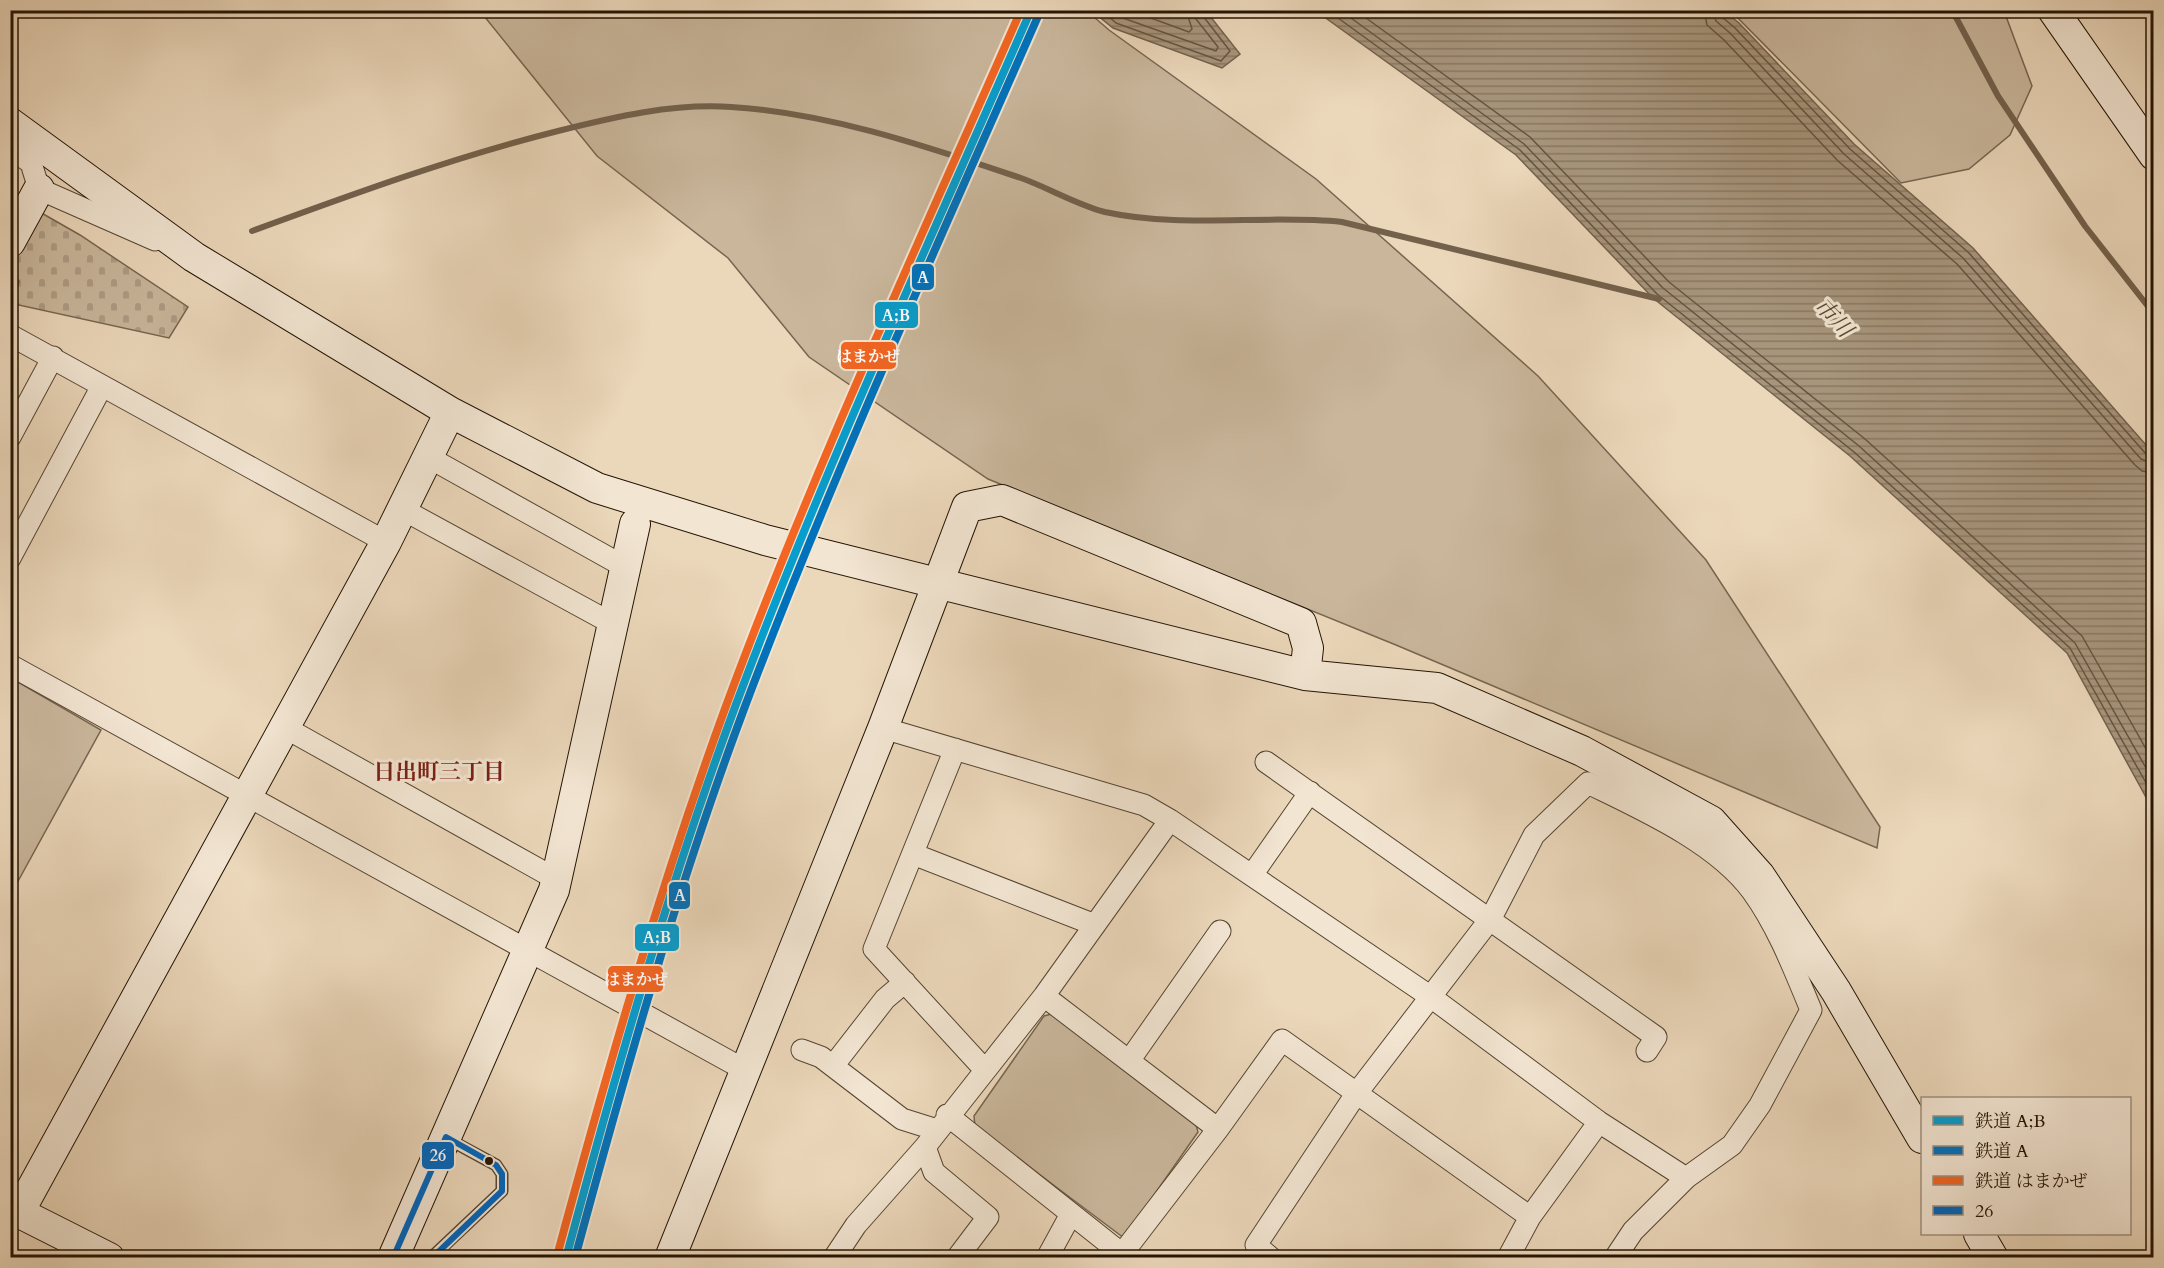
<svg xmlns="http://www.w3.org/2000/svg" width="2164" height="1268" font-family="Cardo,'Noto Serif JP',serif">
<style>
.cemetery{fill:url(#cemetery-stones);stroke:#766550;stroke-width:1.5}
.park{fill:#c9b69b;stroke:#766550;stroke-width:1.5}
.water{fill:url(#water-rules);stroke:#73614c;stroke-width:1.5}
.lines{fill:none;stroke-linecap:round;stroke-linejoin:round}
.shore{stroke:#665440;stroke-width:1.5}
.stream{stroke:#73614c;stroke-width:6}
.lane-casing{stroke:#564532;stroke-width:13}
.street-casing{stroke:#564532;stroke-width:23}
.secondary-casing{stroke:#241404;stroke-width:32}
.lane{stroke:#f2e5d2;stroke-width:10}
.street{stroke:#f2e5d2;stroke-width:21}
.secondary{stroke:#f2e5d2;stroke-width:30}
.bus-1-casing{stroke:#f2e5d2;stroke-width:10}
.bus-1{stroke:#0065bd;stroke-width:6}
.rail-1-casing{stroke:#f2e5d2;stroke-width:12}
.rail-2-casing{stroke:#f2e5d2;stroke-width:12}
.rail-3-casing{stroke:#f2e5d2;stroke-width:12}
.rail-1{stroke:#079dcd;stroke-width:8}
.rail-2{stroke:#0072bc;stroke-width:8}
.rail-3{stroke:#f26522;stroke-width:8}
.bus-dot{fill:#241404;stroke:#f2e5d2;stroke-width:2}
.labels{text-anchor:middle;stroke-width:6;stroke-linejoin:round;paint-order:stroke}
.water-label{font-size:22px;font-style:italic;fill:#584834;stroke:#f2e5d2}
.neighbourhood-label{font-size:22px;font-weight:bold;fill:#7a1f14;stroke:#f2e5d2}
.line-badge{stroke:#f2e5d2;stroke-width:2}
.badge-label{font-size:16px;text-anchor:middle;font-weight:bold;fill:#fff}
</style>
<defs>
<pattern id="cemetery-stones" width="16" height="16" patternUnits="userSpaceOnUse" patternTransform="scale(1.5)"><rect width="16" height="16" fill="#c9b69b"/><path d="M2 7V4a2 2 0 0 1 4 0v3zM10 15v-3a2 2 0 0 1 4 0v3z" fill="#ac9c84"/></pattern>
<pattern id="water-rules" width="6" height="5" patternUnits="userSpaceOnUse" patternTransform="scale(1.5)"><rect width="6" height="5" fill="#a7957c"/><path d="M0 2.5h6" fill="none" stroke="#887863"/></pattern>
</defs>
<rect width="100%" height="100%" fill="#ebd7ba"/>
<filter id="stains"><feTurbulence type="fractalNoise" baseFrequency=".00333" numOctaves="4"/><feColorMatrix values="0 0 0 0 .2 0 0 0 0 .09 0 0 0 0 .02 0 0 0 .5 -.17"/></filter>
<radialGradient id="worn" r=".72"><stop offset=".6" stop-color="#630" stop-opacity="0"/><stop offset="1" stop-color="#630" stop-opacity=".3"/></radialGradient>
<path class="cemetery" d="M38,211L80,235L188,307L169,338L14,304L19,281L11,276L10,263Z"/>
<path class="park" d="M480,11H1087L1109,30L1316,179L1538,376L1706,560L1880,827L1877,848L1396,645L988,479L809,357L728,258L597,156Z
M1731,11H2004L2032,86L2010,135L1969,169L1901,183Z
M11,678L101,730L11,894Z
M1055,1013L1195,1121L1198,1132L1124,1238L975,1126L974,1116L1044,1016Z"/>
<path class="water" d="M1723,10L1739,23L1854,144L1973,248L2153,453V810L2067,653L1850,456L1653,298L1516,155L1316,11Z
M1092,11H1206L1240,54L1222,68L1113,28Z"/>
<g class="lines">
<path class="shore" d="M1101,10L1116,23L1221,61L1230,51L1203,16L1202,10
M1113,10L1120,17L1216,51L1218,47L1196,19L1195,10
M1129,10L1189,32L1192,29L1186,10
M1327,10L1520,150L1657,294L1854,452L2070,648L2154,797
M1340,10L1524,144L1663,288L1859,446L2075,643L2154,782
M1355,10L1530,137L1669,282L1865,439L2082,636L2154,763
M1704,10L1707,25L1724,40L1838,161L1957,264L2135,465L2142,471L2154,473
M1713,10L1716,21L1730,33L1844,154L1963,258L2141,459L2154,464
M1720,10L1722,17L1735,28L1850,149L1969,253L2146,454L2154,456"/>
<path class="stream" d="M1952,10L1998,96L2085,226L2154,314
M252,231C353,194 454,157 558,131C614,117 673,103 731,107C830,113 928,147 1021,178C1049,188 1077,205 1105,212C1183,229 1264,214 1342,222L1659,299"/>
<defs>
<path id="lane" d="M431,1258L502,1191V1174L496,1165L448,1139"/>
<path id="street" d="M10,148L31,163L39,189L155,240
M10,335L386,542
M10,437L53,357
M428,457L625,567
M402,509L613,624
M10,558L102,386
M10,665L745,1070
M284,727L556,879
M883,728L1144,805L1170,820L1431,997L1599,1122L1686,1178
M955,749L874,949L985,1070
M1266,762L1656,1037L1647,1051
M913,854L1095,925
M1252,875L1310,792
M1044,996L1218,1129
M802,1050L821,1057L902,1119L937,1130
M1129,1061L1220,931
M833,1066L885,999L905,982
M947,1115L1122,1254L1218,1129L1282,1040L1530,1217
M925,1147L934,1172L988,1217L957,1258
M834,1258L856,1225L925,1147L1044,996L1170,820
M1047,1258L1071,1214
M1271,1258L1256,1245L1356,1094L1491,918L1534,835L1588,783C1641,809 1716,842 1752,891C1778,927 1794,969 1811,1010L1760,1105L1732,1145L1686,1178L1633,1231L1615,1258
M1508,1258L1530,1217L1599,1122"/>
<path id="secondary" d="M2053,10L2154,155
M10,123L194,257L450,412L597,488L765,540L1305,675L1437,688L1582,751L1711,821L1760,876L1836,991L1922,1138
M10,242L39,189
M10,1208L109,1258
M19,1212L386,542L450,412
M1979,1234L1993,1258
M393,1258L554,890L635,524
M670,1258L883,728L967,507L1002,500L1301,623L1308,648L1305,675"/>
</defs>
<use href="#lane" class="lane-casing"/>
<use href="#street" class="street-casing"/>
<use href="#secondary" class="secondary-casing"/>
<use href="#lane" class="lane"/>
<use href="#street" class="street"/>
<use href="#secondary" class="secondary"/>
<defs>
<path id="bus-1" d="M393,1258L446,1137L496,1165L502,1174V1191L432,1258"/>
</defs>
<use href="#bus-1" class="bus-1-casing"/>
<use href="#bus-1" class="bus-1"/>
<defs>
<path id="rail-1" d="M566,1258C616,1072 668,887 735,707C823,471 930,241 1031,10"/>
<path id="rail-2" d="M575,1258C625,1073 677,888 744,709C833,473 938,244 1039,14"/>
<path id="rail-3" d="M557,1256C607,1071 660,886 726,706C813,470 920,241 1021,10"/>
</defs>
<use href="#rail-1" class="rail-1-casing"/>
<use href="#rail-2" class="rail-2-casing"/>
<use href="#rail-3" class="rail-3-casing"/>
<use href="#rail-1" class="rail-1"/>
<use href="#rail-2" class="rail-2"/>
<use href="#rail-3" class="rail-3"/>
</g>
<circle class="bus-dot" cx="489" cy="1161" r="5"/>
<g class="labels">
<g class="water-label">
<text transform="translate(1834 317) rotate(47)" y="8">市川</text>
</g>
<g class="neighbourhood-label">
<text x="439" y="779">日出町三丁目</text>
</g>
</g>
<g class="line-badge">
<rect x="911" y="263" width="24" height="28" rx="6" fill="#0072bc"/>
<rect x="874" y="301" width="45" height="28" rx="6" fill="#079dcd"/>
<rect x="840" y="341" width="57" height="29" rx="6" fill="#f26522"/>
<rect x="668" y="881" width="23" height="29" rx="6" fill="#0072bc"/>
<rect x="634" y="923" width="46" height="29" rx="6" fill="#079dcd"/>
<rect x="607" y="965" width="57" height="28" rx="6" fill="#f26522"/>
<rect x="421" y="1141" width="34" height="29" rx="6" fill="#0065bd"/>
</g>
<g class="badge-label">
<text x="923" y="283">A</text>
<text x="896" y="321">A;B</text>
<text x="868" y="362">はまかぜ</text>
<text x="680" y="901">A</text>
<text x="657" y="943">A;B</text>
<text x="636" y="985">はまかぜ</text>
<text x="438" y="1161">26</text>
</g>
<rect width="2164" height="1268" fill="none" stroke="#ebd7ba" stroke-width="36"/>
<rect x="12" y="12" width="2140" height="1244" fill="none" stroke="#241404" stroke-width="3"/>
<rect x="18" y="18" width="2128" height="1232" fill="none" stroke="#241404" stroke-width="1.5"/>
<rect x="1921" y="1097" width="210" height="138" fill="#f2e5d2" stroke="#a09180" stroke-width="1.5"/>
<rect x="1933" y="1116" width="30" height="9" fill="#079dcd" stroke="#a09180" stroke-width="1.5"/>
<text x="1975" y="1127" font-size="18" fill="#241404">鉄道 A;B</text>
<rect x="1933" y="1146" width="30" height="9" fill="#0072bc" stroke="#a09180" stroke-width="1.5"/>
<text x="1975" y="1157" font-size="18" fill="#241404">鉄道 A</text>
<rect x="1933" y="1176" width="30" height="9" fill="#f26522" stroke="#a09180" stroke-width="1.5"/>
<text x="1975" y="1187" font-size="18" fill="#241404">鉄道 はまかぜ</text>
<rect x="1933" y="1206" width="30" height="9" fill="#0065bd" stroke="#a09180" stroke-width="1.5"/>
<text x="1975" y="1217" font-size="18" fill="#241404">26</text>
<rect width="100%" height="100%" filter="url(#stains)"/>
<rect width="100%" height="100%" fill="url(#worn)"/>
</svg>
